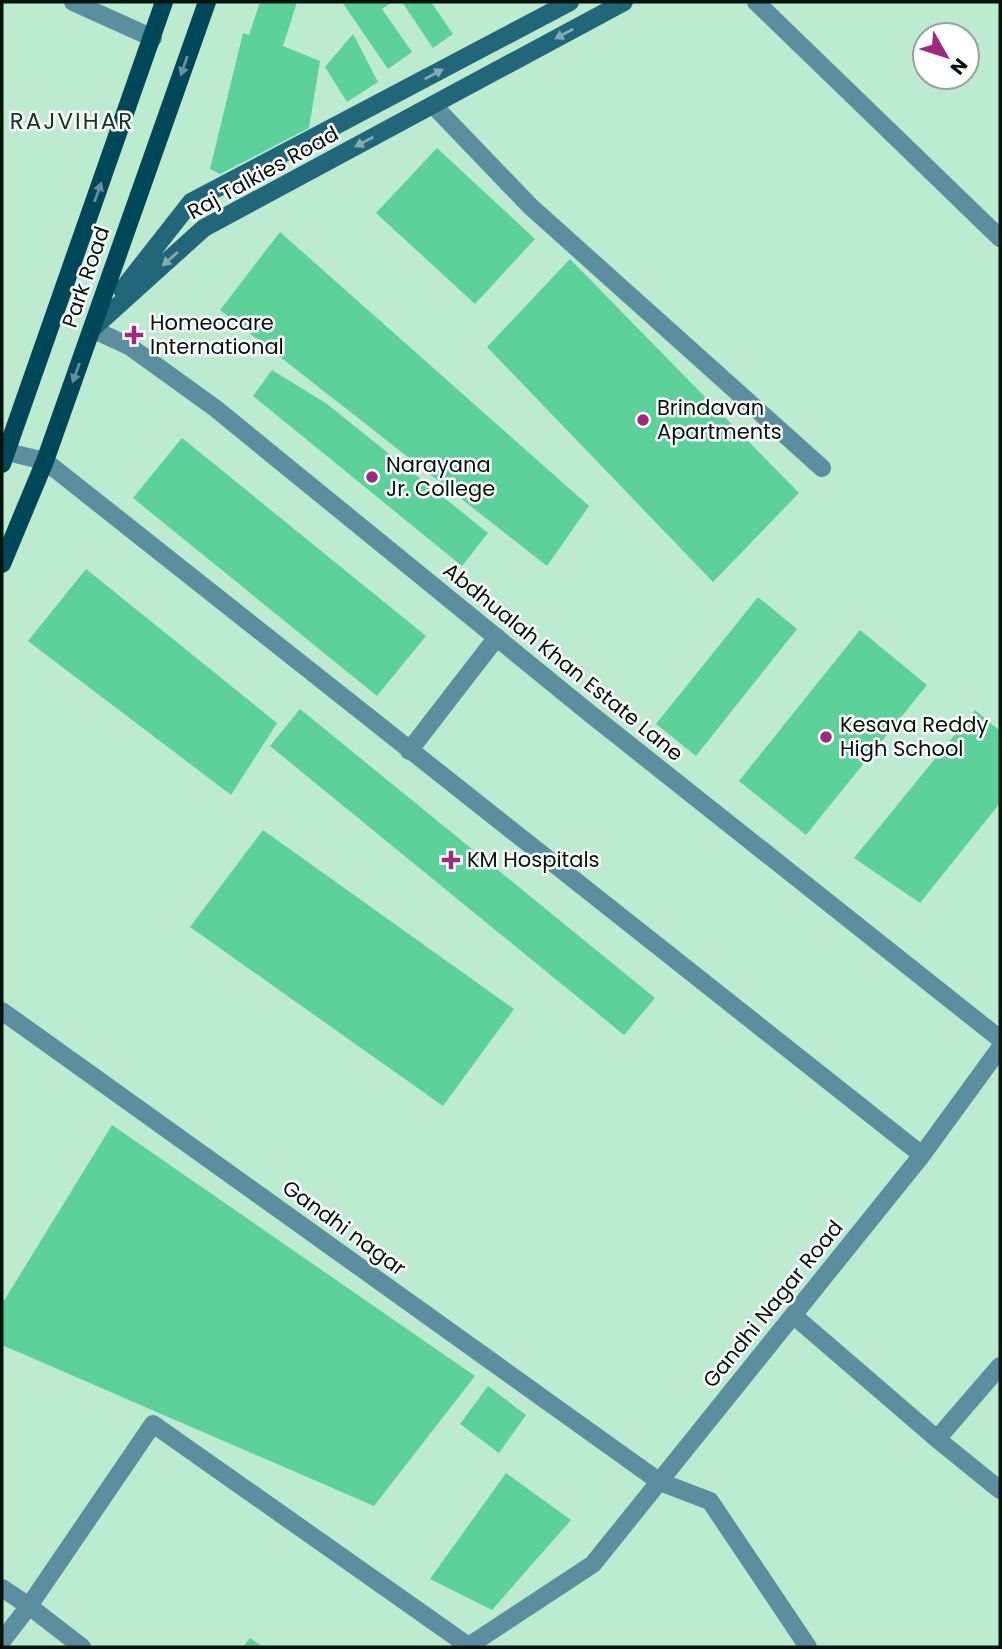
<svg xmlns="http://www.w3.org/2000/svg" width="1002" height="1649" font-family="Poppins,sans-serif">
<style>
.building{fill:#5cd29a}
.lines{fill:none;stroke-linecap:round;stroke-linejoin:round}
.street{stroke:#5b8fa0;stroke-width:18}
.secondary{stroke:#226679;stroke-width:18}
.primary{stroke:#004859;stroke-width:18}
.oneway{fill:#85abb5}
.oneway2{fill:#66919b}
.poi-dot{fill:#9f2881;stroke:#fff;stroke-width:2.5}
.labels{text-anchor:middle;stroke-width:5;stroke-linejoin:round;paint-order:stroke}
.street-label{font-size:21px;fill:#04140c;stroke:#fff}
.poi-label{font-size:21px;fill:#04140c;stroke:#fff;text-anchor:start}
.neighbourhood-label{font-size:23px;letter-spacing:2px;fill:#0d3925;stroke:#fff}
</style>
<rect width="100%" height="100%" fill="#bcebd0"/>
<path class="building" d="M260,2H297L283,46L320,61L309,128L220,174L210,169L243,33L249,35Z
M342,2H392L382,9L412,52L388,69Z
M402,2H431L453,34L433,48Z
M353,34L378,82L347,102L325,67Z
M437,148L535,239L475,304L376,213Z
M280,232L589,506L547,566L220,310Z
M570,259L799,493L713,582L487,347Z
M272,370L327,404L488,533L462,566L253,396Z
M182,438L426,636L377,696L133,498Z
M86,569L277,723L231,795L28,641Z
M758,597L797,629L696,756L656,724Z
M860,630L927,685L806,835L739,781Z
M300,709L655,998L624,1035L270,746Z
M975,710L1000,731V803L920,903L854,858Z
M263,830L514,1009L443,1106L190,927Z
M112,1125L475,1376L374,1506L2,1345V1304Z
M488,1386L526,1415L499,1453L460,1424Z
M506,1473L571,1520L492,1610L430,1579Z
M250,1638L263,1647H243Z"/>
<g class="lines">
<path class="street" d="M73,2L153,38
M756,2L1000,238
M433,105L530,206L822,468
M92,329L129,346L215,408L588,712L1000,1039
M7,452L45,461L922,1155
M409,751L497,637
M2,1011L660,1482L710,1501L808,1647
M793,1315L937,1439L1000,1366
M937,1439L1000,1490
M2,1588L29,1606L82,1647
M2,1641L29,1606L153,1424L470,1647
M467,1647L593,1564L922,1155L1000,1048"/>
<path class="secondary" d="M122,290L191,202L570,2
M92,329L204,228L624,2"/>
<path class="primary" d="M2,464L164,2
M2,564L45,461L207,2"/>
</g>
<defs><path id="oneway-solid" d="M-6-.8H1V-3.2L6.5 0L1 3.2V.8H-6Z" transform="scale(1.75)"/></defs>
<g class="oneway">
<use href="#oneway-solid" transform="translate(564 34) rotate(152)"/>
<use href="#oneway-solid" transform="translate(434 74) rotate(-28)"/>
<use href="#oneway-solid" transform="translate(364 142) rotate(152)"/>
<use href="#oneway-solid" transform="translate(170 259) rotate(138)"/>
</g>
<g class="oneway2">
<use href="#oneway-solid" transform="translate(184 66) rotate(109)"/>
<use href="#oneway-solid" transform="translate(98 192) rotate(-70)"/>
<use href="#oneway-solid" transform="translate(76 373) rotate(110)"/>
</g>
<g class="poi-dot">
<path d="M130.5 324.5h7v7h7v7h-7v7h-7v-7h-7v-7h7z"/>
<circle cx="643" cy="420" r="7"/>
<circle cx="372" cy="477" r="7"/>
<circle cx="826" cy="737" r="7"/>
<path d="M447.5 849.5h7v7h7v7h-7v7h-7v-7h-7v-7h7z"/>
</g>
<g class="labels">
<g class="street-label">
<text transform="translate(263 173) rotate(-29)" y="7">Raj Talkies Road</text>
<text transform="translate(86 277) rotate(-71)" y="7">Park Road</text>
<text transform="translate(563 662) rotate(39)" y="7">Abdhualah Khan Estate Lane</text>
<text transform="translate(344 1228) rotate(36)" y="7">Gandhi nagar</text>
<text transform="translate(773 1304) rotate(-51)" y="7">Gandhi Nagar Road</text>
</g>
<g class="poi-label">
<text x="150" y="330">Homeocare<tspan x="150" dy="24">International</tspan></text>
<text x="657" y="415">Brindavan<tspan x="657" dy="24">Apartments</tspan></text>
<text x="386" y="472">Narayana<tspan x="386" dy="24">Jr. College</tspan></text>
<text x="840" y="732">Kesava Reddy<tspan x="840" dy="24">High School</tspan></text>
<text x="467" y="867">KM Hospitals</text>
</g>
<g class="neighbourhood-label">
<text x="72" y="129">RAJVIHAR</text>
</g>
</g>
<rect width="1002" height="1649" fill="none" stroke="#04140c" stroke-width="7"/>
<g transform="translate(946 56) rotate(129)"><circle r="33" fill="#ffffff" stroke="#9ba19e" stroke-width="2"/>
<path d="M0-5L12 26L0 18L-12 26Z" fill="#9f2881"/>
<text y="-10" font-size="19" font-weight="bold" text-anchor="middle" fill="#04140c">N</text>
</g>
</svg>
